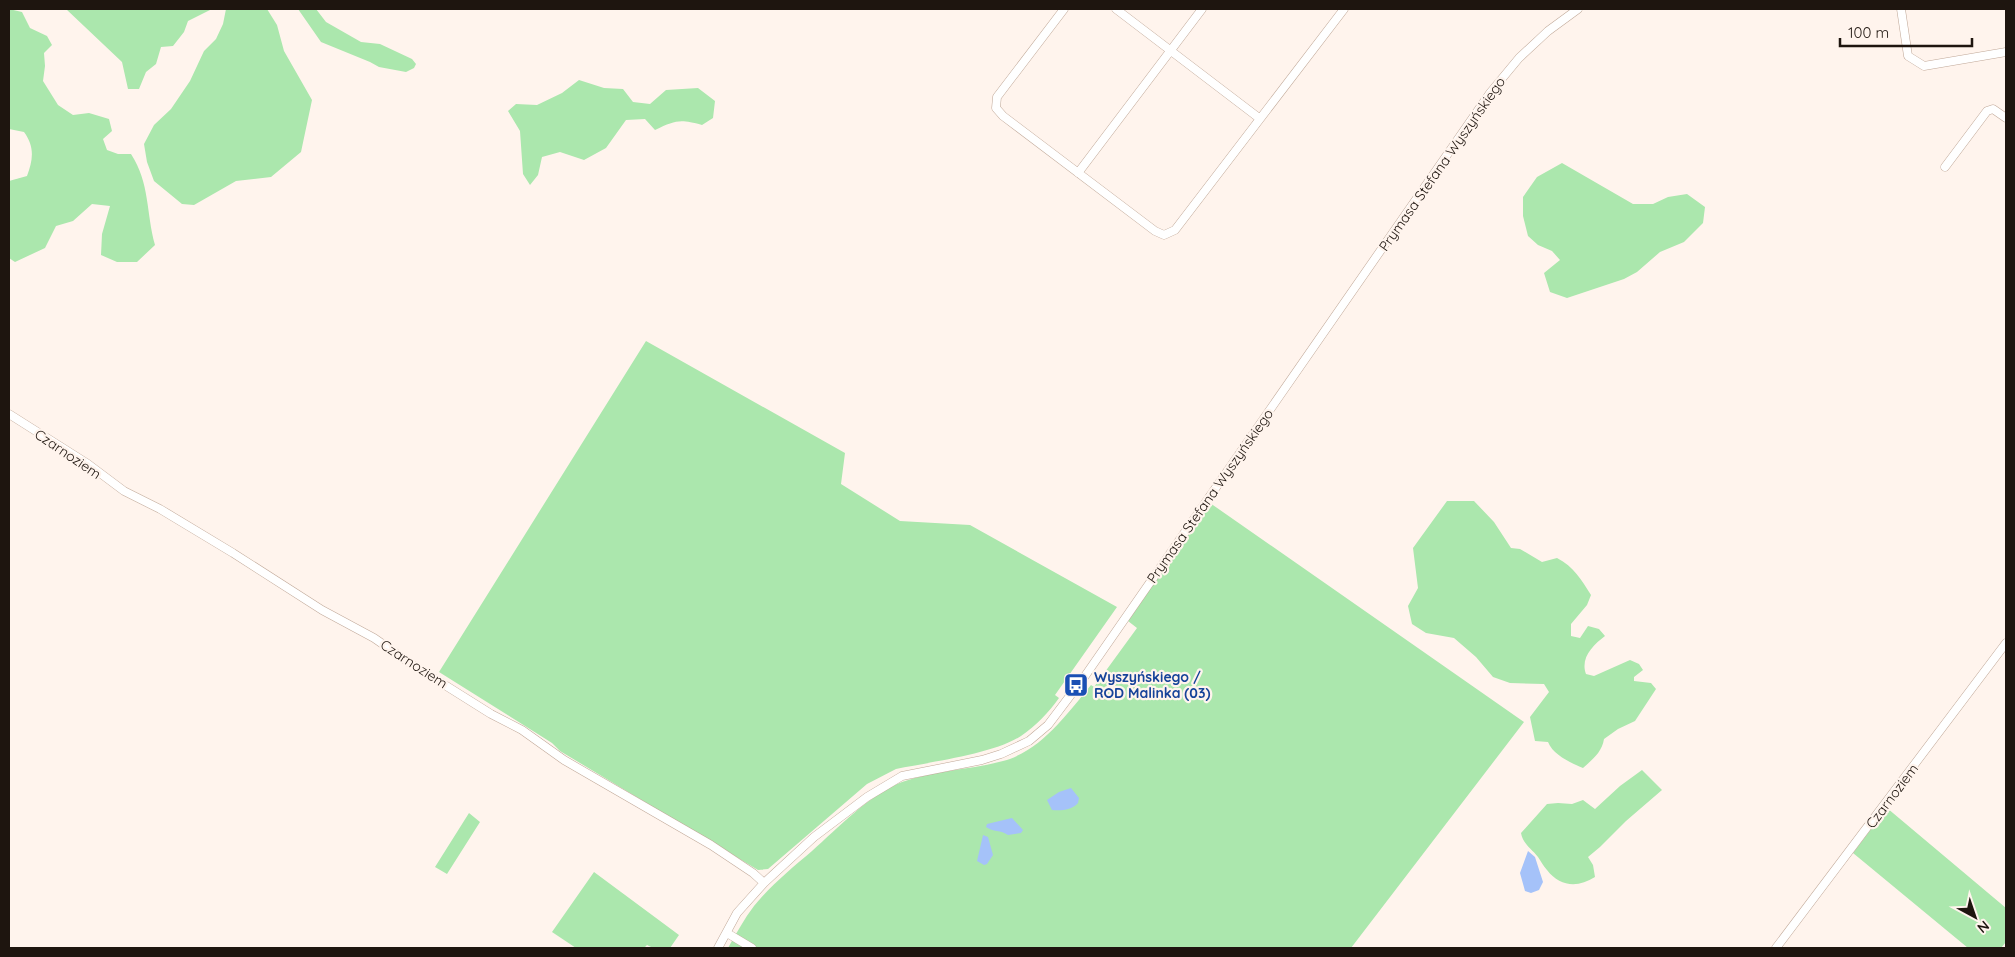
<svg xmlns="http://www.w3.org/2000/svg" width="2015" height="957" font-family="Quicksand,sans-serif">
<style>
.green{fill:#abe7ad}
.water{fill:#a5c2f9}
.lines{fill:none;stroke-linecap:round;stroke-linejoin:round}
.minor-casing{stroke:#c0a898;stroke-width:9}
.minor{stroke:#fff;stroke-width:8}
.labels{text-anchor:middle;stroke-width:4.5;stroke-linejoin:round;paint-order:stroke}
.street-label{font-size:14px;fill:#1e150f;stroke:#fff4ed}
.transit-label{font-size:14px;font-weight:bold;fill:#164399;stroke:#fff4ed;text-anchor:start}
</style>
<rect width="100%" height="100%" fill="#fff4ed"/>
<path class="green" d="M9,9L22,12L30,28L47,36L52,45L44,53L45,66L43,81L58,105L73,115L89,113L109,119L112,131L103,139L107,150L118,154H131C150,183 146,213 155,245L137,262H117L101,255L102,234L110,206L92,204L73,221L56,226L45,248L15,262L9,258V181L27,176C33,160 35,147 24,132L9,129Z
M66,9H212L188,21L184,32L173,46L161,47L156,64L146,72L139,89H128L122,62Z
M226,9H267L277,25L284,51L312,100L301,152L271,177L236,181L194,205L182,204L154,181L147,162L144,144L154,125L171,109L190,81L204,51L216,39L223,24Z
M298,9H316L326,22L361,42L380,44L412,59L416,64L414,68L406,72L379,67L370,62L321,42Z
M579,80L604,88L623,89L633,102L650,104L666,90L698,88L715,101L713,118L702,125C680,119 676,120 655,130L645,119L626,120L606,148L584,160L560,152L542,157L538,175L530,185L523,174L520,131L508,111L516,104L537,105L562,93Z
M1562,163L1633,204H1653L1668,197L1687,194L1705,207L1703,223L1684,242L1660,252L1637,272L1624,279L1567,298L1550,292L1544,273L1560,260L1552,251L1538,245L1528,236L1523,216V197L1537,177Z
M646,341L845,453L841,484L900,521L970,525L1117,607L1055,695L1059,698C1049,712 1036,726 1021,736C994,754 930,762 896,769L867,784L768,869L758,870L560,751L552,743L439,672Z
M1447,501H1474L1494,522L1511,548L1520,549L1542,562L1557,558C1574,567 1581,579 1591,595L1587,605L1571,624V636L1580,638L1588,626L1599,629L1605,636C1593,645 1580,658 1586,674L1594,676L1630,660L1639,664L1643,670L1634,677V681L1651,683L1656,689L1635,721L1618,729L1604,739C1602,752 1593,759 1583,768C1571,763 1553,755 1548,742L1535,741L1530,717L1549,692L1544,684L1510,683L1493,677L1476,657L1454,638L1426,633L1412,624L1408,606L1418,588L1413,548Z
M1210,503L1524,722L1351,948H728C736,934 744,919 754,906C771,885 792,868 812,851C838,828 870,794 902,782C935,770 970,770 1003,761C1041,751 1067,714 1091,685L1094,687L1137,628L1128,621Z
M1642,770L1662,790L1626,821L1600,847L1588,857L1593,865L1595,877C1578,888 1560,887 1547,870C1543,866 1541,861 1538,857C1531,848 1523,844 1521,833L1547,804L1558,803L1572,804L1583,800L1595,809L1620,786Z
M1887,808L2006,908V942L2001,948H1968L1853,853Z
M469,813L480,822L447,874L435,867Z
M594,872L679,935L670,948H653L647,945L644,948H576L552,932Z"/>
<path class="water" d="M1071,788L1079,798L1078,803C1072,810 1061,811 1052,810L1047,800L1059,792Z
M1012,818L1023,830L1021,833L1008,835C1001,830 993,832 986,827L987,824Z
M983,835L988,837L993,855L987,864L984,865L977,861Z
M1528,851L1535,857L1543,882L1539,890L1531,893L1525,891L1520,873Z"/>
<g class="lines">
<defs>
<path id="minor" d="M1064,9L997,97L996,108L1003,116L1155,231L1164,235L1175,230L1344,9
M1116,9L1259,118
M1901,9L1908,56L1924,66L2006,52
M1945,167L1987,111L1993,109L2006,118
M1078,173L1202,9
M9,414L88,464L124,491L160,509L233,553L322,610L374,638L413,665L491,714L522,730L564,760L711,845L753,873L764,883
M727,933L752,948
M718,948L737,913L764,883L814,837L867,797L902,776L982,760L1001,754L1029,741L1048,725L1085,676L1490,93L1519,58L1548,31L1578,9
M1776,948L2006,643"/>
</defs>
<use href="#minor" class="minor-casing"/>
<use href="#minor" class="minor"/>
</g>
<defs>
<symbol id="bus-square" viewBox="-11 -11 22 22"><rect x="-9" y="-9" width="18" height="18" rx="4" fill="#1a4fb4" stroke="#fff4ed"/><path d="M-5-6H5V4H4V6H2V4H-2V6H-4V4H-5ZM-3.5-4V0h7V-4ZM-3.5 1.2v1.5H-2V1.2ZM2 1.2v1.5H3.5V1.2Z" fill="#fff"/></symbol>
</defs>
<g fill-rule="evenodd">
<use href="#bus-square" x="1062" y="671" width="28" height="28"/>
</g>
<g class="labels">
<g class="street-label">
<text transform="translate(1442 164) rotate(-55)" y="5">Prymasa Stefana Wyszyńskiego</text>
<text transform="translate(68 454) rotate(34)" y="5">Czarnoziem</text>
<text transform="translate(1210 496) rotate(-55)" y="5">Prymasa Stefana Wyszyńskiego</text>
<text transform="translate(414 664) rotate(33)" y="5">Czarnoziem</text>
<text transform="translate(1892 796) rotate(-53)" y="5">Czarnoziem</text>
</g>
<g class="transit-label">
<text x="1094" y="682">Wyszyńskiego /<tspan x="1094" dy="16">ROD Malinka (03)</tspan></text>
</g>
</g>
<rect width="2015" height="957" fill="none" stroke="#1e150f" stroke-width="20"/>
<g transform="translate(1975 917) rotate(140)" stroke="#fff4ed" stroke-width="4" paint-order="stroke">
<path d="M0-4L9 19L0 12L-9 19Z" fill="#1e150f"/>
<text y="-8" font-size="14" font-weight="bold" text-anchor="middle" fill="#1e150f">N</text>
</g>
<path d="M1840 38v8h132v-8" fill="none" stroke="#1e150f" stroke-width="2.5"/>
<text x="1848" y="38" font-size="15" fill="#1e150f" stroke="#fff4ed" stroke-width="4" paint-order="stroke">100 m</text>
</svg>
